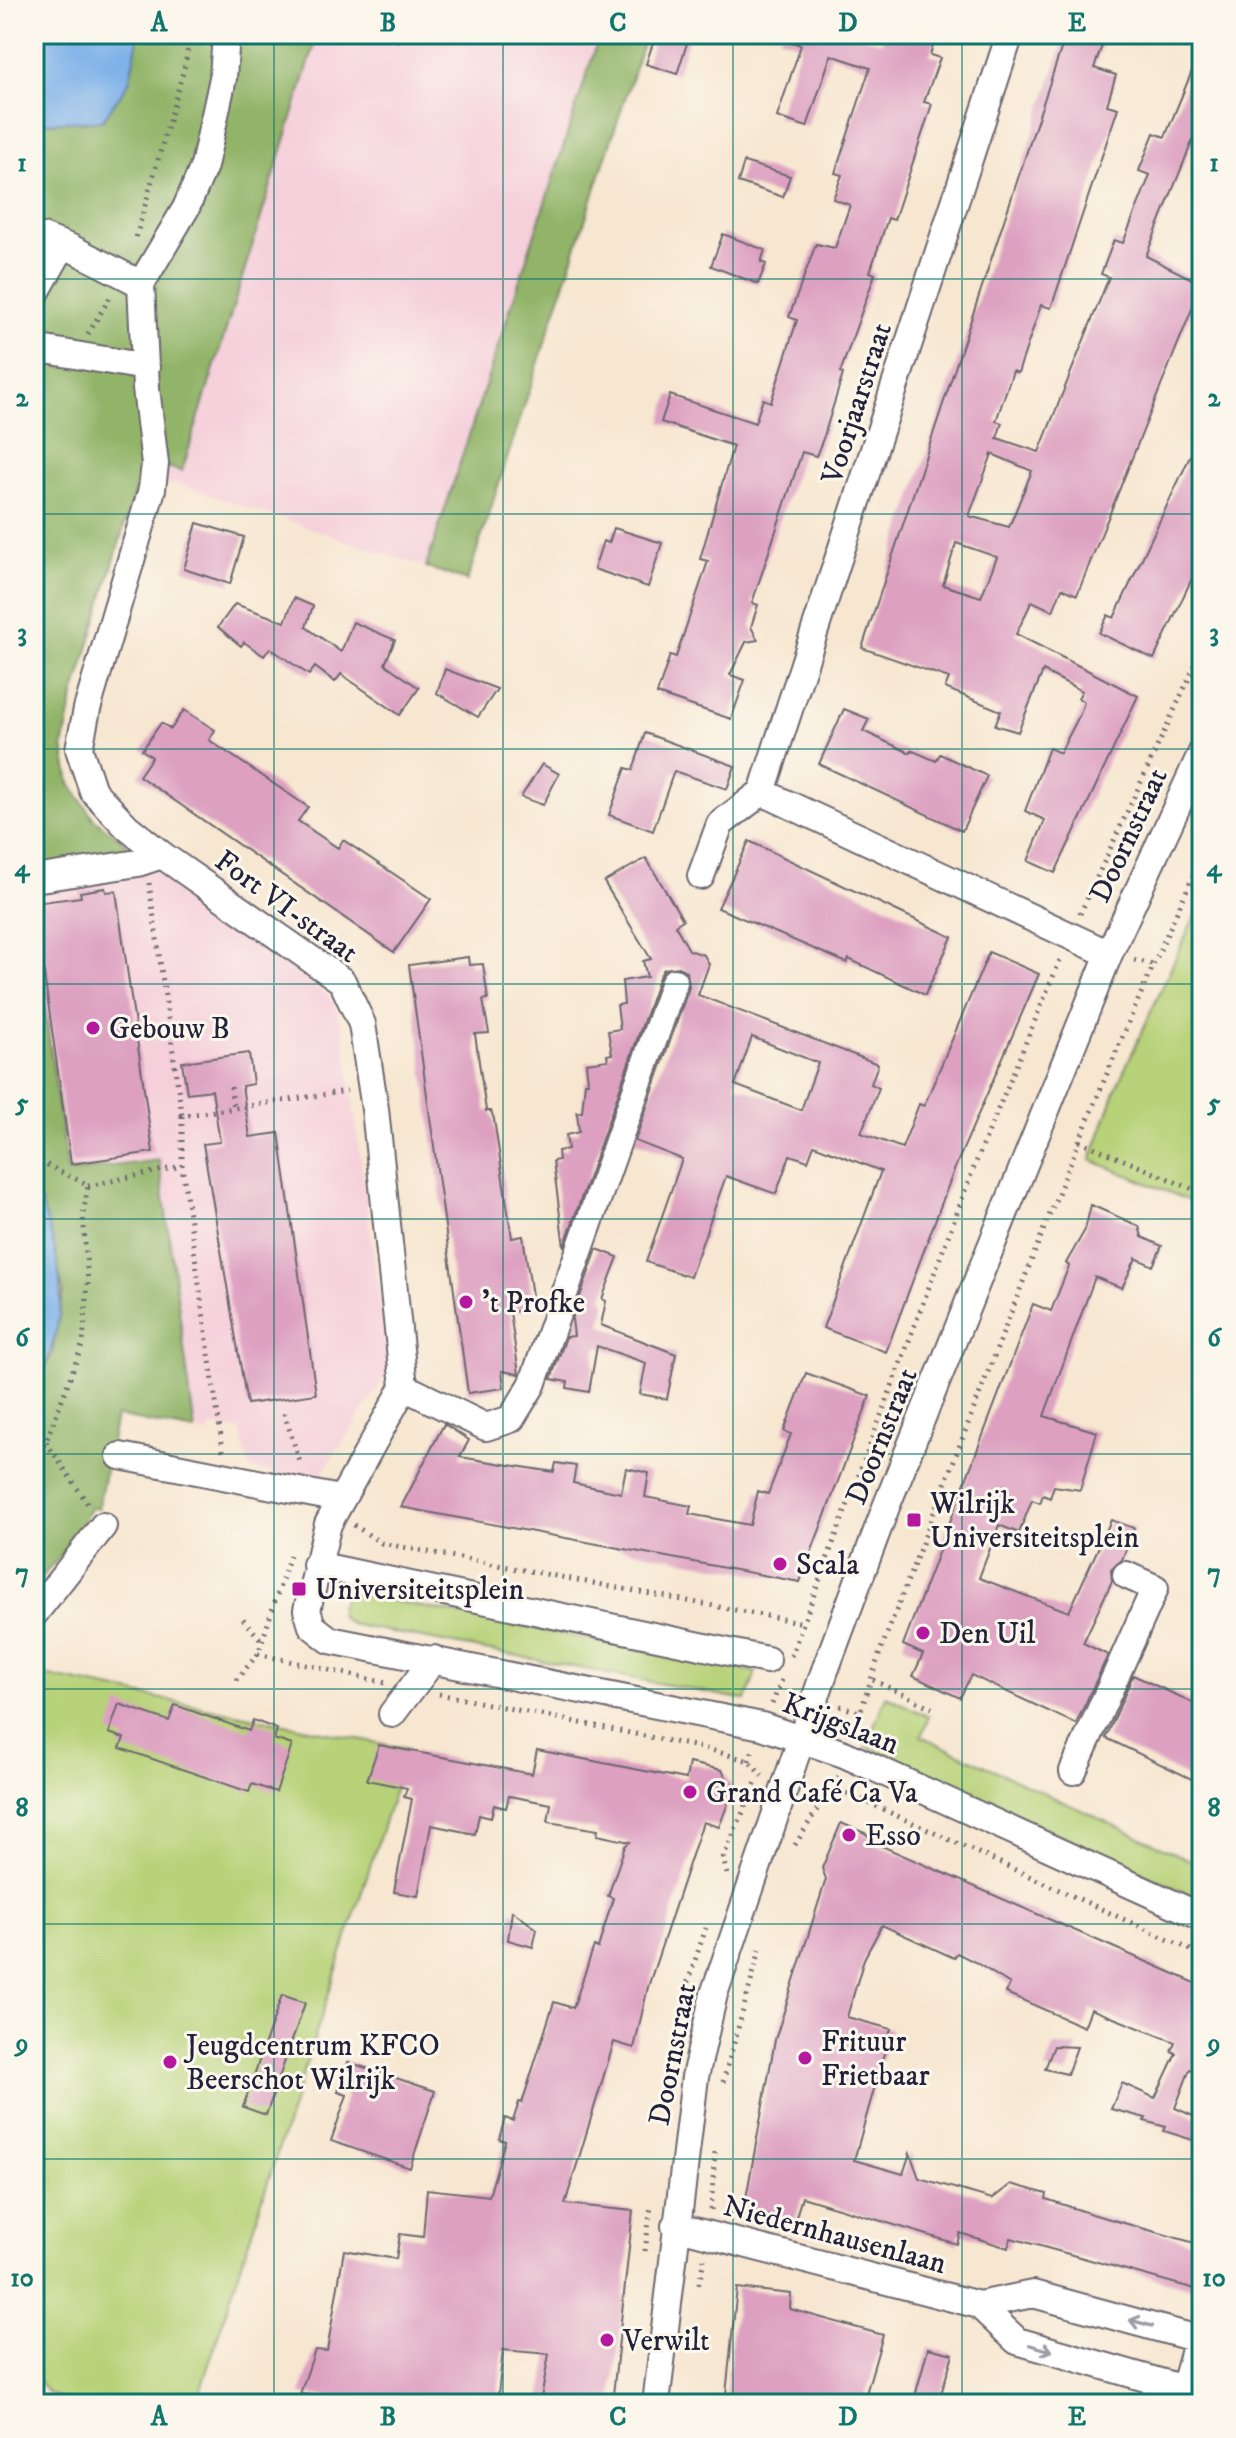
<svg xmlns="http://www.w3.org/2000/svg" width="1236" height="2438" font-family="'IM FELL DW Pica',serif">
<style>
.built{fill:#f5cfda}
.green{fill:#b7d278;stroke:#6c7a5a;stroke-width:2}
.forest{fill:#91b468;stroke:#5a6b52;stroke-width:2}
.water{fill:#7cb0e9;stroke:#4f6992;stroke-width:2}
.building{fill:#dda0c1;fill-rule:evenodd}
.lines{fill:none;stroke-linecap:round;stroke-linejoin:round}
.minor-casing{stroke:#6d676f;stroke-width:30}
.path{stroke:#6d676f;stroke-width:5;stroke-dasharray:2 6;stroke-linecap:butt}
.minor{stroke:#fff;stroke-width:26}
.oneway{stroke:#9c9ca7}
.grid{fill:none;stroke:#0f766e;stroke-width:2;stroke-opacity:0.55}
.poi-dot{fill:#b5179e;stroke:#fbf7ec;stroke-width:3}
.labels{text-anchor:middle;stroke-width:6;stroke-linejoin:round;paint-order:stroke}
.street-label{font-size:30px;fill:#22223b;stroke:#fbf7ec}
.poi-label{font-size:30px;fill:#22223b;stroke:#fbf7ec;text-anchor:start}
.neatline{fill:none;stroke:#0f766e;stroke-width:3}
.grid-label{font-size:26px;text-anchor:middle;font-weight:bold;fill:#0f766e}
</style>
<rect width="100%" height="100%" fill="#fbf7ec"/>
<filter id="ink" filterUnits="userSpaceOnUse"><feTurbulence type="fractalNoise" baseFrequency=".0125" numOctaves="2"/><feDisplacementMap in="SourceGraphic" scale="16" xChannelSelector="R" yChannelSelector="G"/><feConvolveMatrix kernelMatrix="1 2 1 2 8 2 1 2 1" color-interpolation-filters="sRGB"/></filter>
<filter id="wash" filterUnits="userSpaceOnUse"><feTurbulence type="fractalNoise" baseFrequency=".006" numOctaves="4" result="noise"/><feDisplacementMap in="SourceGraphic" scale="32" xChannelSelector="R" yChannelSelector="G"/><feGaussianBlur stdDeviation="1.8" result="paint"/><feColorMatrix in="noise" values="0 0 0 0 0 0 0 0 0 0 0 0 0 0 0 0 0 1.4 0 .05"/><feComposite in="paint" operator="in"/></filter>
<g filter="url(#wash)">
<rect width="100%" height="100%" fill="#f7e6d0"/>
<path class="built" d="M34,34H646L467,581L178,484H137L72,703L63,747L70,783L93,818L332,999L343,1028L389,1371L318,1480L311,1481L249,1468L240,1430L211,1426L209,1434L116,1416L98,1508L91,1507L72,1541L34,1587Z"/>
<path class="green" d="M1202,900V1206L1091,1160L1117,1086Z
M356,1594L756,1672L746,1700L350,1624L341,1617L340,1608L344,1597Z
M34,1673L408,1749L196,2404H75L48,2393L34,2375Z
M886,1696L929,1717L921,1736L1202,1866V1900L866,1746Z"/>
<path class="forest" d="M139,34H318L182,471L155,464L137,483L72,703L63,747L70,783L93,818L125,843L138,863L34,879V123L102,121L129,82Z
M600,34H646L467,581L426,567Z
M40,975L68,1172L159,1160L195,1431L116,1416L98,1508L91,1507L72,1541L34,1587V1392L52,1354L63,1292L54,1244L40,1199L34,1191V976Z"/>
<path class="water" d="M34,34H139L129,82L102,121L34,123Z
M34,1191C43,1203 45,1217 50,1231C69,1295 61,1333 34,1392Z"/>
<g id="blocks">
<path class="building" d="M656,34H690L677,74L646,64Z
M780,34H848L882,42L884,34H937L930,55L940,58L924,102L932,104L894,220L888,218L870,272L875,274L840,373L843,374L824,436L816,456L802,452L752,603L758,605L751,627L758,640L746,642L730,675L745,680L731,719L657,694L670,655L676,657L708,561L700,559L733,446L661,422L670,395L755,423L763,399L771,402L797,320L789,317L816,244L835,248L850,205L833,199L842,175L835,173L870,68L831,55L807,127L777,117L801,45L780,38Z
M1066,34H1106L1094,68L1116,75L1107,105L1118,108L1051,308L1041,305L1018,373L1013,371L996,421L1002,423L997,438L1039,452L1109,277L1101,274L1114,240L1123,243L1150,175L1139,171L1154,133L1165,137L1201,49L1202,117L1146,256L1202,284L1077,595L1062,588L1053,611L1032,601L1016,634L1138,696L1055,873L1028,861L1045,820L1025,811L1049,748L1060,753L1080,714L1084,702L1078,698L1082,691L1043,671L1018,732L995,725L1001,711L945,688L949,678L862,648ZM992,454L1032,471L1009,527L969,516ZM956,543L997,557L981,597L943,585Z
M744,162L790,176L783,197L738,182Z
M723,234L765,250L761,262L766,264L758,284L711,266Z
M1202,431V557L1154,659L1099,633L1108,615L1114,618Z
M197,523L244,537L230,584L184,569Z
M614,528L662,543L648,587L594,569L603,541L609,543Z
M294,598L313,606L306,627L341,652L353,622L395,640L385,664L419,688L400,715L341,674L335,682L315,667L309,675L270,648L264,656L244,642L241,646L218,627L235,604L285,622Z
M445,669L497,689L478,717L437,693Z
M844,709L869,719L863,731L910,753L911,750L936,761L940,754L987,776L962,831L819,764Z
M184,710L215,730L209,740L308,807L298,821L338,848L343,840L431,899L394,952L139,776L152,757L142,750L161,723L171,729Z
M645,733L735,766L727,789L674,771L653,831L609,815L626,768L633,770Z
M542,764L559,774L543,805L521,797Z
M749,841L952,937L925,995L849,959L847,963L718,908Z
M646,858L683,920L675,925L689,950L704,955L709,964L698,995L878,1064L871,1084L879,1088L861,1133L902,1148L919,1104L924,1106L989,952L1039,974L954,1170L886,1352L823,1328L881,1171L814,1145L808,1161L790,1155L776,1194L726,1176L690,1277L646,1262L682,1159L635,1141L689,987L687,972L679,967L664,969L659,977L564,1247L553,1161L559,1160L558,1151L568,1149L566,1135L579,1132L577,1112H582L585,1082H588L586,1063L608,1060L607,1055L612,1054L608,1031L620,1029L617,1005L624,1004L622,981L647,977L643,961L651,959L604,882ZM752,1037L818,1063L801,1110L735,1085Z
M105,888L106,892L116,891L153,1152L71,1164L34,903L81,897L80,892Z
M468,957L469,965L483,964L488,999L483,1000L489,1033L475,1034L486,1111H491L494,1119L512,1238L523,1236L534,1309L510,1312L519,1374L502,1371L504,1388L468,1393L409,965Z
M249,1053L253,1084L242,1086L250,1137L279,1133L316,1394L247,1404L203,1144L220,1142L212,1090L187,1093L182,1062Z
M1091,1205L1139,1226L1142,1237L1162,1246L1153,1266L1136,1258L1122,1288L1095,1277L1044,1416L1097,1432L1080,1490L1054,1486L1050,1498L1043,1495L1040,1503L1032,1500L1019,1533L999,1525L979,1578L1069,1612L1111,1520L1134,1528L1122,1560L1111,1569L1112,1581L1083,1643L1108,1655L1076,1724L971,1675L960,1698L913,1676L923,1654L903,1645L1033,1304L1051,1311L1069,1266L1066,1263L1085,1230Z
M597,1249L618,1257L602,1299L606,1301L601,1325L676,1354L667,1399L640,1394L646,1363L597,1346L589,1392L567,1388L568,1382L551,1379L566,1337L574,1336L572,1319Z
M806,1373L870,1396L800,1582L401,1507L444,1424L469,1440L460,1457L554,1472L556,1463L576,1466L573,1483L621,1493L626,1468L649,1473L645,1497L691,1506L689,1514L750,1525L758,1491L768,1494L791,1434L784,1431Z
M1133,1675L1202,1707V1784L1106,1738Z
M119,1704L169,1721L175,1705L249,1731L253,1720L277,1729L274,1739L292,1745L276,1792L252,1784L249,1792L120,1748L124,1738L109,1733Z
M379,1745L532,1774L537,1750L686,1779L689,1763L722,1770L733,1790L719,1827L703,1822L648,1987L634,2048L614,2042L565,2204L633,2211L612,2404H540L549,2354L503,2350L497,2404L373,2401L372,2404H349L350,2399L300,2394L315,2350L327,2351L344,2250L396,2259L400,2234L423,2237L427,2189L489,2196L505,2141L499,2139L505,2118L513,2121L519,2102L522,2103L554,2002L573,2008L594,1946L598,1948L613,1898L608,1896L625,1846L630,1842L597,1835L598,1830L548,1822L551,1804L509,1796L506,1808L494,1805L491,1818L479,1815L475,1834L431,1825L418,1896L394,1892L412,1799L404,1797L407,1788L367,1780Z
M841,1823L865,1833L877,1844L1202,1986V2073L1190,2069L1175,2108L1202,2120V2143L1164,2131L1166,2127L1144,2121L1146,2118L1111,2109L1122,2083L1155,2098L1176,2053L1171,2051L1175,2042L1091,2009L1084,2027L1006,1993L1010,1984L975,1962L957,1953L954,1958L882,1925L864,1959L847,2017L891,2029L854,2160L903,2174L910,2153L919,2178L992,2199L1011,2184L1047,2194L1046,2199L1092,2214L1202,2245V2291L1011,2238L1008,2248L960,2233L957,2244L802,2197L794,2223L744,2209L775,2040L826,1879L822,1868Z
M512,1911L537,1929L533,1947L508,1940Z
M282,1995L305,2003L266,2115L243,2107Z
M1054,2046L1077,2047L1067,2074L1045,2069Z
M348,2062L435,2091L410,2168L331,2141L347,2095L338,2092Z
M737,2288L791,2294L790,2309L883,2335L863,2404L794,2397L793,2404H725Z
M928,2348L953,2354L938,2404H913Z"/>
</g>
</g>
<g filter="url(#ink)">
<use href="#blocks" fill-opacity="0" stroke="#6d676f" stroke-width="2"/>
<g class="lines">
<defs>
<path id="minor" d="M226,34L223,78L204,166L186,208L141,284L146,388L155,464L152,489L87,709L79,749L93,791L127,827L162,855L342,981L362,1024L375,1109L404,1387L328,1524L307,1610L312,1626L330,1640L762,1726L844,1754L1202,1917
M1010,34L762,792L1109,954
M34,234L71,248L141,284
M34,296L63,245
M34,348L146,367
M701,876L720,824L762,792
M34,879L138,863L162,855
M404,1387L486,1427L511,1419L532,1385L674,982
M120,1456L340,1499
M316,1565L767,1660
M34,1614L103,1526
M392,1714L434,1659
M1073,1771L1155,1588L1126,1575
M675,2226L979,2305L1033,2294L1198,2339L1184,2389L1017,2341L979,2305
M656,2404L695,2077L714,1994L824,1673L886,1507L1109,954L1202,752"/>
</defs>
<use href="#minor" class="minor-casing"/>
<path class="path" d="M392,34L400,42
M136,237L185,65L190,34
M88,334L112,294
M149,883L182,1116
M1080,914L1202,650
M1134,960L1153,964
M231,1087L233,1108
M1079,1141L1202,1193
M34,1155C48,1169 70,1174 88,1186L83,1215L88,1282L83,1343L46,1442L34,1455
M88,1186L182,1166
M284,1413L301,1465
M46,1442L90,1507
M223,1451L182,1166V1116L347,1091
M354,1525L381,1543L804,1623
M243,1619L261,1640
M258,1654L386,1683
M791,1656L974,1167L1060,960
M236,1680L258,1654L290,1555
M873,1680L932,1708
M439,1694L708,1749L749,1761L762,1776
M772,1704L782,1680
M840,1706L862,1713
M854,1732L880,1652C984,1385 1082,1116 1202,857
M749,1761L753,1750
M809,1794L821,1799L836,1792L849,1794L1202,1955
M1198,1830L1202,1821
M795,1845L838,1776
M727,1874L723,1858L757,1780
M685,1990L706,1928
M723,2082L761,1946
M711,2210L715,2152
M645,2251L651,2206
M699,2284L704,2259"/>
<use href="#minor" class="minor"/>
</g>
<defs><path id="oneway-shaft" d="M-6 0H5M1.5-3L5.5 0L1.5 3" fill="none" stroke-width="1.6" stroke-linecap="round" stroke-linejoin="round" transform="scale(2)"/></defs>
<g class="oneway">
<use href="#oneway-shaft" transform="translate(1141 2323) rotate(-165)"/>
<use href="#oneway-shaft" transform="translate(1041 2348) rotate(16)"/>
</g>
</g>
<path class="grid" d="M274,34V2404M503,34V2404M733,34V2404M962,34V2404M34,279H1202M34,514H1202M34,749H1202M34,984H1202M34,1219H1202M34,1454H1202M34,1689H1202M34,1924H1202M34,2159H1202"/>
<g class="poi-dot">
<circle cx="93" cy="1028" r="8"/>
<circle cx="466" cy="1302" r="8"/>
<rect x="906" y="1512" width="16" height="16" rx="4"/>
<circle cx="780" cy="1564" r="8"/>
<rect x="291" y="1581" width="16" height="16" rx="4"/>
<circle cx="923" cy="1633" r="8"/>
<circle cx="690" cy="1792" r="8"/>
<circle cx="849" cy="1835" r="8"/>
<circle cx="805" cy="2058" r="8"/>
<circle cx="170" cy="2062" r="8"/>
<circle cx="607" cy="2340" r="8"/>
</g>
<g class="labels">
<g class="street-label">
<text transform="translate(856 403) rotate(-72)" y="10">Voorjaarstraat</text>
<text transform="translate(1128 835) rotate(-65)" y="10">Doornstraat</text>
<text transform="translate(287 906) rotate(36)" y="10">Fort VI-straat</text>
<text transform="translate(881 1436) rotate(-68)" y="10">Doornstraat</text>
<text transform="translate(841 1723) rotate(21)" y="10">Krijgslaan</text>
<text transform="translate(672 2054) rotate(-79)" y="10">Doornstraat</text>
<text transform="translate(835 2234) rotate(15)" y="10">Niedernhausenlaan</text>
</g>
<g class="poi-label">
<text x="109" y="1038">Gebouw B</text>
<text x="482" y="1312">'t Profke</text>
<text x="930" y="1513">Wilrijk<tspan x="930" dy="34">Universiteitsplein</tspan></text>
<text x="796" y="1574">Scala</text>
<text x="315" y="1599">Universiteitsplein</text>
<text x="939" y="1643">Den Uil</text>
<text x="706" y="1802">Grand Café Ca Va</text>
<text x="865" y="1845">Esso</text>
<text x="821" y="2051">Frituur<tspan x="821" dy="34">Frietbaar</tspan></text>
<text x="186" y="2055">Jeugdcentrum KFCO<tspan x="186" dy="34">Beerschot Wilrijk</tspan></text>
<text x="623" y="2350">Verwilt</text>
</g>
</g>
<rect width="1236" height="2438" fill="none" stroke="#fbf7ec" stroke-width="88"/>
<rect x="44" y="44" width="1148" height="2350" class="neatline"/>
<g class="grid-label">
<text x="159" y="31">A</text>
<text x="388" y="31">B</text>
<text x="618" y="31">C</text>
<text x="848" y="31">D</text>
<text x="1077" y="31">E</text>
<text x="22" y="171">1</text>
<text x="1214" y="171">1</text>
<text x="22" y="406">2</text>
<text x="1214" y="406">2</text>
<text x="22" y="641">3</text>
<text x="1214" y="641">3</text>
<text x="22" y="876">4</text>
<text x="1214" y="876">4</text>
<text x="22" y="1111">5</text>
<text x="1214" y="1111">5</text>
<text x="22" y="1346">6</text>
<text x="1214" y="1346">6</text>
<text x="22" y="1581">7</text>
<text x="1214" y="1581">7</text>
<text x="22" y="1816">8</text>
<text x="1214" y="1816">8</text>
<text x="22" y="2051">9</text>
<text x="1214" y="2051">9</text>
<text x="22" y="2286">10</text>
<text x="1214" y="2286">10</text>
<text x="159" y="2425">A</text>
<text x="388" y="2425">B</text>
<text x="618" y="2425">C</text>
<text x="848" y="2425">D</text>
<text x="1077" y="2425">E</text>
</g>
</svg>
